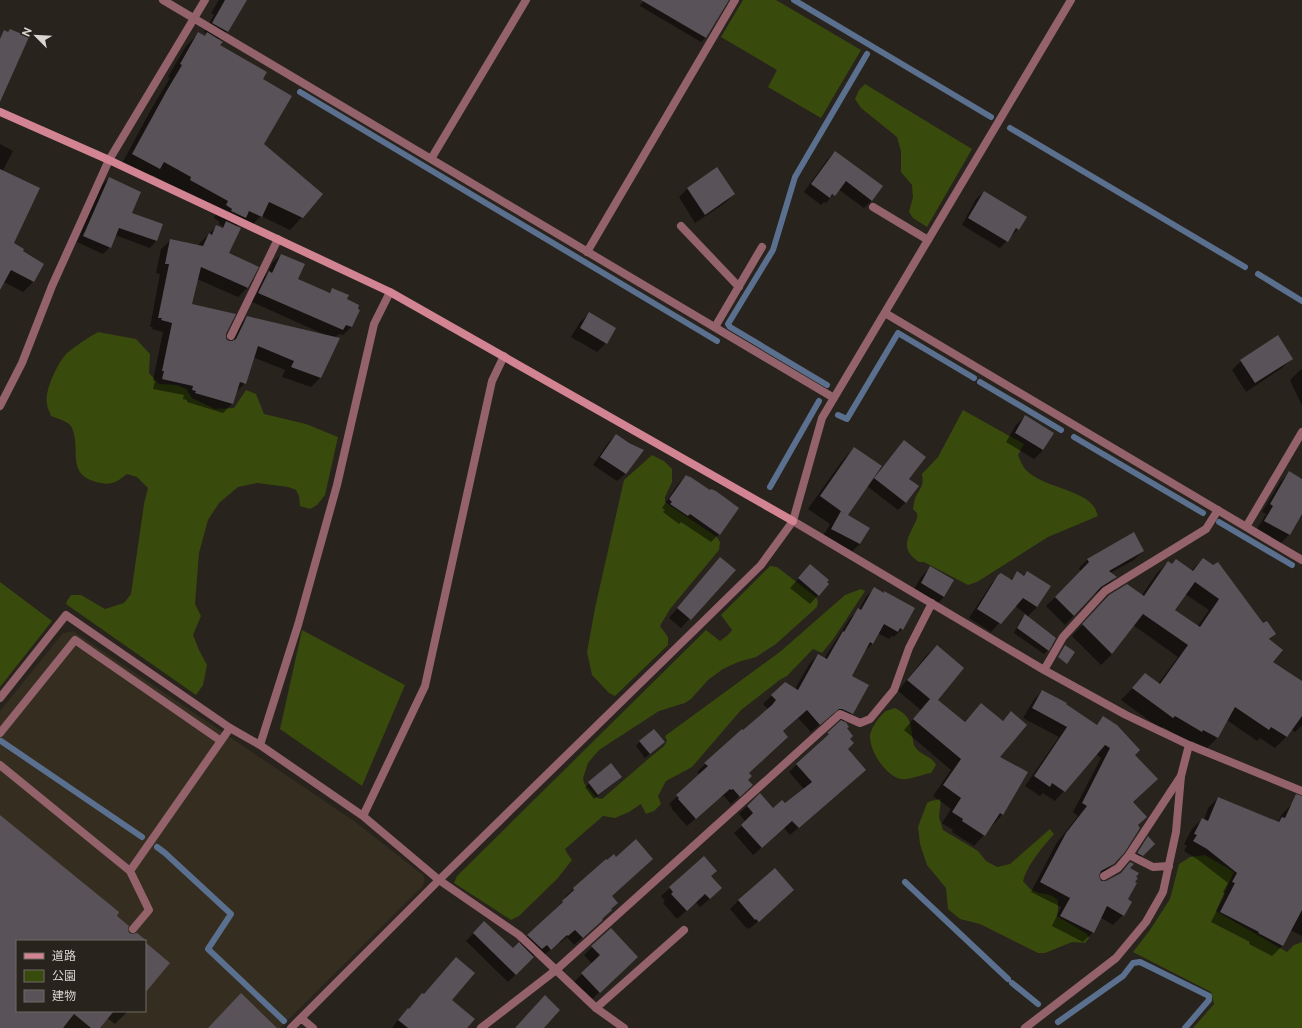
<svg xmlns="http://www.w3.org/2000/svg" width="1302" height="1028" font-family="'Public Sans','Noto Sans JP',sans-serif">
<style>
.built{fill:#342d20;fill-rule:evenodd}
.green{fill:#394a0d}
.shadow{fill:#0007;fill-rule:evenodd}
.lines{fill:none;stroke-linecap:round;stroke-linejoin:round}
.stream{stroke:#5a708e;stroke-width:6}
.building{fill:#595259;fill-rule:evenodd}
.lane{stroke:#94626b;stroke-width:8}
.street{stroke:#94626b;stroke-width:8}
.secondary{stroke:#d38493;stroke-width:8}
</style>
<rect width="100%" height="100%" fill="#28231d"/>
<path class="built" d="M73,631L354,821L423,875L425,880L422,887L280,1028H0V711L63,633ZM17,941H145V1011H17Z"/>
<path class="green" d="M743,0H776L861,50L821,118L768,87L777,70L721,37Z
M865,84L972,149L927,227L913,218L909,212L913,197L912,185L901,172V151L897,137L861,108L855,99L859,90Z
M98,332L136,339L150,354L149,373L159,384L177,385L186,389L192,398L215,409L234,408L246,390L256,394L264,414L306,424L338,437L325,495L317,505L310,509L300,506L299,496L296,490L288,487L257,483L238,487L219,503L208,520L199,553L195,604L201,616L193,635L199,650L207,665L203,685L196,695L66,604L67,601L71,595H81L105,609L124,603L131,594L144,504L148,488L137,477L127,474C115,483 112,486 96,482C66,474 81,449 72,428C69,421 58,419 51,416C50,412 47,408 47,404C44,391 58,362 67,353C77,345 87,338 98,332Z
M963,410L1024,444L1018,455C1020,460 1022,465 1025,469C1042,488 1082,488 1095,508C1096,510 1097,514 1098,516L1048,537L977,582L968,585L924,562H919C903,551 905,543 913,527C915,522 918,519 917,513L913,509C914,504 914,500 916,496C921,487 924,485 922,474L938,457Z
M652,455L664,461L672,469V482L665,497V502L717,537L720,542L719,550L670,609L660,626L668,637V645L615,696L609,693L592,675L587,652L595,608L624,480Z
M770,566L777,567L816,597L818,601L817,607L776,644L756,657L738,662L723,669L708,680L691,699L685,703L659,711L599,750L588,763L583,778L584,783L597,798L602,799L647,760L664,746L667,741L665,736L781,651L845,595L861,589L865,591L834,638L822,653L813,649L787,676L781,679L741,710L692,767L666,781L658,796L661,804L654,811L646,814L641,804L629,812L615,818L603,816L565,849L567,853L572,860L557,879L519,916L511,920L454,883L457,876L706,630L720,641L728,635L732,630L721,615Z
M0,582L52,621L0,687Z
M302,630L405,685L362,786L280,729Z
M895,708C908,715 911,720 912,735C913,739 913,744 915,747C921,756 931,755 936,765L931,773C924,774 906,781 901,779C886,776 870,752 870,737C870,729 880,715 886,711C888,710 892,709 895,708Z
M941,799L939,817L943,830L978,851L986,861L997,867L1010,864L1050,829L1054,834C1043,847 1028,863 1023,881L1030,889L1039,893L1051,895L1058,900V910L1057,916L1087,934L1089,938L1085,943L1072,942L1045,953H1038L980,924L960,919L948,909L946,888L927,865L920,844L918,827L927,803L931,801Z
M1205,855L1234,872L1216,911L1287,952L1294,945L1302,942V1028H1193L1214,1004L1211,992L1133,952L1150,930L1170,899L1179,864L1190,857Z"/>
<path class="shadow" d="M219,0H246L227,32L218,40L219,46L262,80L263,144L302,217L290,230L261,216L248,229L238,224L236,227L228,254L247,288L238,297L197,279L191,304L225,333L226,340L230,342L238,327L247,317L323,335V334L250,301L260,281L268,273L272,263L281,255L297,280L328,293L333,289L359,310L351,327L343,335L339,334L335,337L339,338L320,378L311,387L282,377L285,370L253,357L245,383L236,392L232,404L223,413L187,402V400L183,399L184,395L153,389L155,381L153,380L163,332L152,329L153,327H150L160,274L156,273L161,249L171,240L198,246L199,244L217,226L221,228L223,226L219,224L220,222L214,218L216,214L179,190L152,175L146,181L120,167L153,106L170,78L168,77L186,46L198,34L204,37L207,34L204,32L214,15L211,13Z
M644,0H728L705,38L701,42L640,6Z
M0,144L13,151L2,172L13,244L22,251L43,264L33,282L23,292L4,282L0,288Z
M835,152L872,200L864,208L838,189L826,203L824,202L821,205L804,192L827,160Z
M109,178L130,213L162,225L156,241L150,248L115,235L110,247L103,254L77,242L102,185Z
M688,188L734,194L725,203L695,223L679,197Z
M984,192L1025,217L1018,229L1000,248L962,225L976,199Z
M589,314L606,343L597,352L571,337L580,322Z
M1291,359L1282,368L1246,392L1232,370L1241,361Z
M1302,369V406L1290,380L1299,371Z
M1025,416L1043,450L1034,459L1006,442L1016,425Z
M616,435L625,474L617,481L593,465L608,443Z
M904,441L907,479L918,487L905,503L898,510L867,486L846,516L869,528L860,544L847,556L820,541L830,524L808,509L842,461L854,448L882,467Z
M1289,473L1302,480V512L1289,535L1281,543L1257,529L1266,514L1262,512L1281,481Z
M686,476L738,508L719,534L711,542L681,522L679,524L663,512L665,510L662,508L678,484Z
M1143,551L1134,560L1110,573L1116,577L1107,586L1093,595L1065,625L1046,606L1081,572L1079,568L1088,559Z
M1203,559L1263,625L1275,634L1269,640L1272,662L1302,682V725L1295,732L1291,729L1286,737L1275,748L1260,738L1257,741L1227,720L1217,738L1206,749L1192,741L1190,743L1163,727L1161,729L1121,700L1145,675L1158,684L1178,657L1133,625L1112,654L1101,665L1072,636L1098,608L1142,595L1157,573L1168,562L1171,565L1191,571ZM1185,594L1209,610L1197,627L1174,610Z
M810,566L818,595L810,604L790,588Z
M712,567L734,570L681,628L669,618Z
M930,568L944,597L935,606L912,593L921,577Z
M1027,572L1037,607L1027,617L1048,650L1044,654L1014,633L1021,619L1026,614L1015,606L991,632L969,618L992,583L1001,574L1010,580L1017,573L1023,576Z
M874,589L883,594L885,592L902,629L894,637L892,636L889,639L878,633L872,644L864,652L850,676L852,713L843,722L846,728L849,739L846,749L856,778L790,835L784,828L753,855L734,833L746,822L739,814L747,806L773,809L785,805L804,789L789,772L842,721L834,717L830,716L811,732L798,718L782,732L787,737L748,773L743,793L731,804L724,796L722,797L721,796L687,826L671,808L672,807L669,804L700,775L697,772L705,764L768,709L763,704L771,696L785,683L795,689L810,663L818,655L824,659L850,618L859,610L866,597Z
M937,646V700L964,722L981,704L1002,721L1011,713L999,757L1027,772L1002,815L974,846L952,832L953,830L942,823L951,809L933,796L951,770L904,730L921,710L898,691L926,656Z
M1042,691L1065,704L1096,726L1104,718L1134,755L1132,802L1137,826L1114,863L1104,873L1098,876L1100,881L1107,882L1119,875L1131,863L1129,868L1127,900L1130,902L1123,915L1113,925L1100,917L1093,932L1083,942L1052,926L1061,907L1031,892L1056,844L1078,816L1073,812L1101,758L1096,754L1055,801L1043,793L1040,796L1025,786L1059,737L1023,718L1033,701Z
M640,741L659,746L645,758L636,746Z
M611,765L617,781L594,799L585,787Z
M1218,798L1278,822L1282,814L1292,804L1302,809V936L1290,930L1282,946L1272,956L1249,944L1250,942L1211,922L1225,894L1223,892L1228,883L1197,859L1184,851L1187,846L1184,844L1192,829L1202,819L1204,820L1208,808Z
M0,817L115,916L128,934L142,941H17V1011H128L115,1024L107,1018L99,1028H64L63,1027L62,1028H0Z
M1148,837L1154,844L1138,859L1134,857Z
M605,860L611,897L601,919L594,928L574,945L567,937L560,943L559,942L542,957L538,952L508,982L466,941L484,922L513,949L555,911L554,910L566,898L565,897Z
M710,876L712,897L700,907L696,902L677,919L663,903L665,901L661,896L670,888Z
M784,899L749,929L747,927L746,928L730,909L739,900Z
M611,929L636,957L591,1000L574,982L592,964L584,955Z
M422,994L450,1000L466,1028H392L401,1016L408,1009L409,1010Z"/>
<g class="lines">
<path class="stream" d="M794,0L991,117
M300,92L717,341
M1010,128L1245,267
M1258,274L1302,301
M980,382L1061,430
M827,385L730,327L728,324L773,250L795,177L867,54
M838,415L847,419L898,333L974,378
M1074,437L1203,513
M770,487L819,401
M1219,522L1292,565
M1,741L142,837
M157,847L165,853L231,914L208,949L284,1021
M905,882L1008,979
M1012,983L1038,1004
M1058,1022L1123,976L1133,963L1140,962L1209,996V1000L1185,1028"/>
</g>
<path class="building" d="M225,0H247L228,32L212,23Z
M641,0H729L706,38Z
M10,29L29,37L0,102V39L4,30L8,32Z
M198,32L205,36L207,32L223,42L220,45L267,72L263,79L292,96L264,144L323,194L303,218L269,202L262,217L249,211L246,218L231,211L232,209L226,205L228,201L190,180L191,177L164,162L160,169L132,154L166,92L182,65L180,64Z
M835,151L883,186L872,201L846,181L835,196L832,194L830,198L811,184Z
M717,167L735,194L705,215L687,188Z
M0,169L40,188L14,243L24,249L23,251L44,264L34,282L11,270L0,290Z
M109,177L141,192L132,213L163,224L157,241L119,228L111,248L83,236Z
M984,191L1027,217L1019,230L1016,228L1008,242L968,218Z
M226,221L241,228L229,253L259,267L248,288L201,267L192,304L236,314L226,334V339L229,341H232L236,339L247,316L340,338L321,378L291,367L294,361L258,346L246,384L240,382L233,404L195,393L196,391L192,390L193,386L162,379L164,371H162L172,323L161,320L162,318H158L169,264H165L170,239L203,246L209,233L212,235L216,225L223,228Z
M281,254L305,264L298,279L330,293L332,288L349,295L347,299L359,305L358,309L360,310L352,327L346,325L343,330L258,293L269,271L272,273Z
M589,312L616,328L607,344L580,328Z
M1278,335L1293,359L1255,383L1240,360Z
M1025,415L1054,433L1043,450L1015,433Z
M616,434L629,443L644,450L626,474L600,457Z
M904,440L926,457L909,479L919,486L906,503L874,478Z
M854,447L882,466L848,515L870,528L860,544L831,529L841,511L845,514L820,496Z
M1289,471L1302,479V514L1290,535L1264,521L1273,506L1270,504Z
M686,475L689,477V476L710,490L711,489L716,491L739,508L720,535L690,514L688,516L670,504L672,502L669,499Z
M1134,532L1144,551L1109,571L1117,577L1101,587L1074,616L1055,597L1089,562L1087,559Z
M720,557L736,570L691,620L677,608Z
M1203,558L1213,565L1218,562L1263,623L1267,621L1276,634L1269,639L1283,650L1273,662L1302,681V716L1287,737L1271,727L1269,730L1235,707L1218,738L1203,730L1202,732L1175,716L1173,718L1132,688L1145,673L1160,684L1188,645L1143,614L1112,654L1082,624L1109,595L1127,584L1144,596L1168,561L1172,564L1176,559L1193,571ZM1195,582L1219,599L1200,627L1175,610Z
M810,564L829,580L827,582L829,584L819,596L798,578Z
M930,566L954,580L944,597L921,583Z
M1017,571L1024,576L1027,571L1051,586L1037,607L1023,598L1001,624L977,609L998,575L1001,573L1012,580Z
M874,587L884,593V591L915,608L903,630L900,628L898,632L884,624L873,644L870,642L852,676L869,685L853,714L842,709H839L820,725L807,710L783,731L788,737L749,773L752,776L748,780L753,785L740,797L733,789L731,790L730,789L696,819L678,799L679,798L676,795L708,766L704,763L742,729L743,730L772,705L776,700L771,695L785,682L798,690L818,654L827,659L843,631L844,632L858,608L861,610Z
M1025,614L1056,638L1049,651L1017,628Z
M937,645L964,668L938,700L965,722L981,703L1003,721L1011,711L1027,725L1000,757L1028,772L1003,815L1000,813L985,836L962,821L963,819L952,812L961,798L943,785L961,759L913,719L930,699L907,680Z
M1065,645L1075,652L1067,664L1058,657Z
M1042,690L1067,703L1066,704L1097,725L1103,716L1117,725L1140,750L1135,755L1158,779L1133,802L1147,817L1138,825L1140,828L1125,852L1114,864L1101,871L1099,876L1101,881H1106L1121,873L1130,862L1134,864L1130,868L1139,873L1136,877L1138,878L1135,882L1137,883L1128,899L1132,902L1124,916L1107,906L1094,933L1060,916L1070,898L1040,882L1066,833L1087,806L1082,803L1110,748L1105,745L1065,792L1052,783L1050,787L1034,776L1067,727L1032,708Z
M841,720L847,723V724L849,727L847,728L853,736L850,739L854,743L848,749L866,770L799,828L792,821L762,848L741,825L753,813L747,806L760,793L773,808L782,800L785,803L812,782L796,764L829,734L827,733Z
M654,729L665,742L650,754L639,741Z
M611,763L622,777L598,795L588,782Z
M1296,794L1302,796V910L1283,946L1258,933L1259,932L1220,912L1235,883L1232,882L1237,873L1207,849L1193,841L1197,835L1194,834L1202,818L1208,821L1218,797L1279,822L1282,817L1285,818Z
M0,815L119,912L117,916L129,926L128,928L129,933L132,934L137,933L147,941H17V1011H114L100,1028H91L74,1014L63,1028H0Z
M1148,836L1155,844L1143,856L1137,853Z
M636,839L653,859L612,896L618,903L611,909L612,910L602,919L603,920L583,938L575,930L568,936L567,935L551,950L547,945L542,949L527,935L563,902L562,901L574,890L573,888L606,859L607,860L614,854L616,857Z
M704,856L717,871L711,876L722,888L710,899L705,894L687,911L671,894L673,892L669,887Z
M775,868L794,890L759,922L756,919L755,920L738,900Z
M484,921L513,948L519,942L534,957L516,975L473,933Z
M611,928L638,957L600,993L581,973L600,955L591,946Z
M145,942L170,963L145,993Z
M456,957L475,973L452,1000L475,1019L467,1028H408L398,1020L408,1008L409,1009L422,993L424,994Z
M241,993L277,1028H208Z
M545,995L560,1010L544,1028H515Z"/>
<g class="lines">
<path class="lane" d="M873,207L928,240
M681,226L739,287
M715,327L762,247
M231,336L278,239
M0,733L75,640L221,741
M0,765L130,871L149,910L133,929
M1129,855L1153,867L1169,866
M130,871L230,728
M1104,876L1118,868L1129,855L1181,776
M596,1008L684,930"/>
<path class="street" d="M163,0L834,398
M431,159L526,0
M587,252L735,0
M885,313L1302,560
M0,406L22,363L52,286L109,160L205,0
M793,521L1044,670L1126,715L1189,745L1302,791
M1246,527L1302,432
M1044,670L1063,637L1105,591L1206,529L1218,510
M0,698L66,615L230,728L260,745L363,816L439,880L519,935L596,1008L624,1028
M260,745L298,625L337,485L374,324L390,292
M363,816L425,686L492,381L504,356
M301,1018L313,1028
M291,1028L439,880L761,565L793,521L822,418L1071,0
M481,1028L556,970L840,714L860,723L870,719L894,690L909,648L932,603
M1025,1028L1116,958L1146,922L1163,892L1176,832L1181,776L1189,745"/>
<path class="secondary" d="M0,112L109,160L390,292L793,521"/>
</g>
<rect x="16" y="940" width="130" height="72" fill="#28231d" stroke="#6f6b65"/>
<rect x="24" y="953" width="20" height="6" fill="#d38493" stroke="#6f6b65"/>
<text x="52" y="960" font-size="12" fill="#d9d6d1">道路</text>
<rect x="24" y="970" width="20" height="12" fill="#394a0d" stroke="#6f6b65"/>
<text x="52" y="980" font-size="12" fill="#d9d6d1">公園</text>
<rect x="24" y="990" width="20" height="12" fill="#595259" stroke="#6f6b65"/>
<text x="52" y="1000" font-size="12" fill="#d9d6d1">建物</text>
<g transform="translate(36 36) rotate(294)" stroke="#28231d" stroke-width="3" paint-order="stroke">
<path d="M0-3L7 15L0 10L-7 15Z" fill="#d9d6d1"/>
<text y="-6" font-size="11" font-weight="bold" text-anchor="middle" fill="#d9d6d1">N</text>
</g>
</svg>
